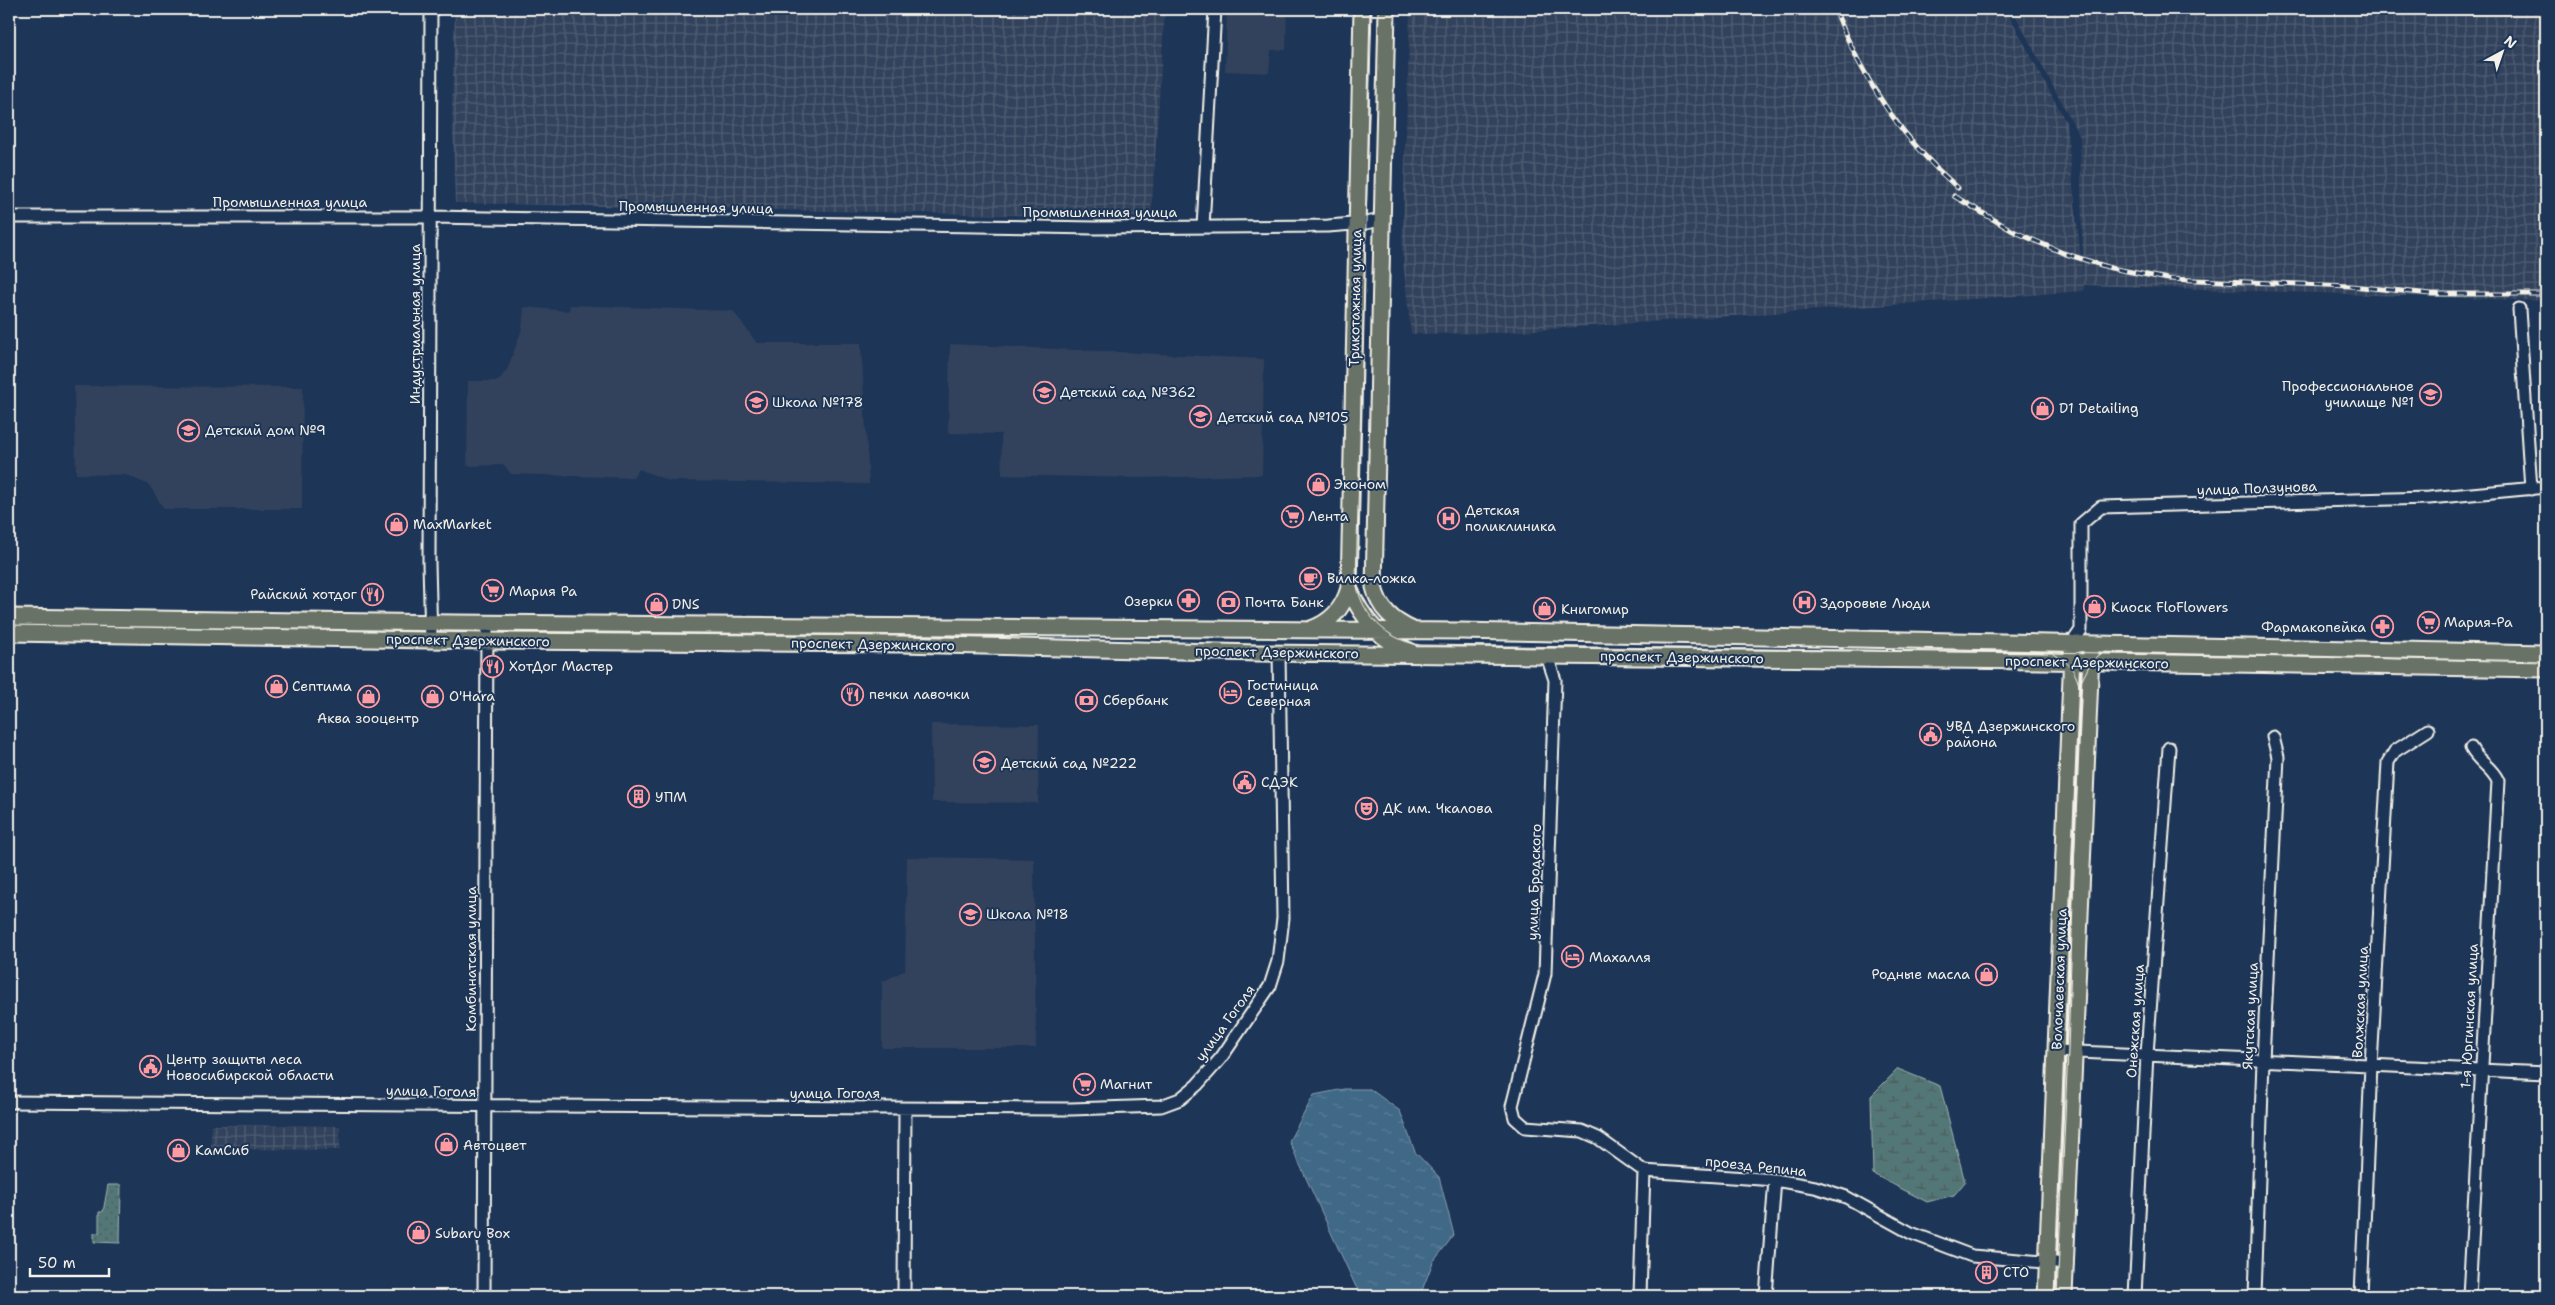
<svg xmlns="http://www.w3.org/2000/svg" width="2555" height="1305" font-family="'Shantell Sans',sans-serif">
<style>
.built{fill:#31425c}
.industrial{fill:url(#industrial-grid)}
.wetland{fill:url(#wetland-marsh);stroke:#a4b4af}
.park{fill:url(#park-dots);stroke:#a4b4af}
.water{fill:url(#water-ripples);stroke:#889fae}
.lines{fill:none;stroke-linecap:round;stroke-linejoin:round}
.minor-casing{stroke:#f4f1e8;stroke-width:15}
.major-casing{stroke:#f4f1e8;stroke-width:19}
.minor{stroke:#1d3557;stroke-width:11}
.major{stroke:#697266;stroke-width:15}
.tram{stroke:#f4f1e8;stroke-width:1}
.rail-casing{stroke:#f4f1e8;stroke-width:5}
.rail{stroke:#1d3557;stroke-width:3;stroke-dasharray:9;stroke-linecap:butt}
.labels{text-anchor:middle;stroke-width:4;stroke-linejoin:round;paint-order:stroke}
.street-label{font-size:14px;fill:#f4f1e8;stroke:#1d3557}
.poi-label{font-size:14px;fill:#f4f1e8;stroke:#1d3557;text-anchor:start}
</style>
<defs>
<pattern id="industrial-grid" width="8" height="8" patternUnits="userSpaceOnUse" patternTransform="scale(1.25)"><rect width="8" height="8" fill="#31425c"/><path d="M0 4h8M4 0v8" fill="none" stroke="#4f5e73"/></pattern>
<pattern id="wetland-marsh" width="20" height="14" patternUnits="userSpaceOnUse" patternTransform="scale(1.25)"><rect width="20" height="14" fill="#537676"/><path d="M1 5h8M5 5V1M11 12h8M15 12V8" fill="none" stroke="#4e5f5e"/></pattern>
<pattern id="park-dots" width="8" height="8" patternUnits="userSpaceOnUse" patternTransform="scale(1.25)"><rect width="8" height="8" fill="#537676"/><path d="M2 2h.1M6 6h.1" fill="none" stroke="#4e5f5e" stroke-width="1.8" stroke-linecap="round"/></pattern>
<pattern id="water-ripples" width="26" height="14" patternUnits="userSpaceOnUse" patternTransform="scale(1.25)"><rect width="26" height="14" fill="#406887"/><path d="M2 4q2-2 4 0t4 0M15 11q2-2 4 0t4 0" fill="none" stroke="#5c7e98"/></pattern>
</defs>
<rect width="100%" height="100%" fill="#1d3557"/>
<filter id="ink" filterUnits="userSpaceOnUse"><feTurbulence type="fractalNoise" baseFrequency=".02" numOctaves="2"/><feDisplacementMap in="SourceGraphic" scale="10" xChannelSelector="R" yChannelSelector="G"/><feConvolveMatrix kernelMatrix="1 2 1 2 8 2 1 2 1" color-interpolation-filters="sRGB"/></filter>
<g filter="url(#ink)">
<path class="built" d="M1227,9H1287L1286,50H1271L1269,73L1225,71Z
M570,305L733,311L757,343H861L869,484L669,481L639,469L633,478L511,474L504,465L467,466L468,381H498L507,370L522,329L524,307L569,311Z
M950,344L1264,359L1262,475L1138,478L1002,475L1001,434L948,433Z
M74,386L303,387L302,509H164L149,485L126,475L76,474Z
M931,724L1039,725L1038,803L932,802Z
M907,857L1034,859L1036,1048H882V982L905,970Z"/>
<path class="industrial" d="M455,9H1165L1151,218L455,203L452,105Z
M1410,9H2006L2066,122L2083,276L2080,137L2012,9H2546V301L2084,285V291L1494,333L1411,334L1402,251Z
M211,1125L340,1126V1150L211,1149Z"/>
<path class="wetland" d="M1898,1069L1940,1086L1965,1182L1954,1195L1927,1202L1873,1174L1871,1096Z"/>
<path class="park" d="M108,1185H121L120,1243L94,1242V1233H99V1212H103Z"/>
<path class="water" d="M1344,1089H1370L1400,1111L1415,1152L1439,1177L1454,1235L1433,1262L1421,1293C1397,1299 1378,1298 1356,1287L1289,1141L1314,1095Z"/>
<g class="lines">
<defs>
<path id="minor" d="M9,217H431L1095,228L1328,226L1366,223L1381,220
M1203,227L1215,9
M2519,309L2531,489
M431,640L429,563L431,9
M2072,643L2081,630V524L2101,507L2429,498L2546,487
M1547,656L1555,680L1545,974L1512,1106L1515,1118L1525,1127L1582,1131L1598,1138L1644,1171L1775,1180L1815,1187L1846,1197L1911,1233L1972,1256L2067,1264
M2056,1051L2546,1073
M9,1102C363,1104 717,1109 1071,1109L1161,1106L1180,1099L1197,1085L1221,1058L1270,986L1278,961L1283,918L1279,652
M484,1296L487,623
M904,1296L905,1109
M1640,1296L1644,1171
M1766,1296L1775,1180
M2135,1296L2147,1054L2169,748
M2255,1296L2263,1060L2278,757L2273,737
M2361,1296L2371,1065L2388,762L2395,751L2428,730
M2469,1296L2498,781C2491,766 2479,763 2471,748"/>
<path id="major" d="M1387,9L1374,587C1379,609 1393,621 1413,630
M1349,588C1361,616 1379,641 1410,651
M9,617L455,623L1461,631L2546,653
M1311,629C1331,622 1343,609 1349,588L1362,9
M9,633L488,641L900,644L1258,653L2040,661L2546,669
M2046,1296L2072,652
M2064,1296L2091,653"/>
</defs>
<use href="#minor" class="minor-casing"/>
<use href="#major" class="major-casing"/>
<use href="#minor" class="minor"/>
<use href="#major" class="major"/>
<path class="tram" d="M1372,9L1356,579C1359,613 1387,641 1421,645L2110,653L2546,662
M2053,654C2070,661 2078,675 2080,692L2068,1051L2057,1296
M2079,686L2091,662L2103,652"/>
<defs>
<path id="rail" d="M1835,9C1862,79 1901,139 1958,188
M1954,196L2013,231L2063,253L2111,268L2168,279L2351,286L2432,294H2546"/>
</defs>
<use href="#rail" class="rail-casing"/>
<use href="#rail" class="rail"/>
</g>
</g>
<defs>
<symbol id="school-ring" viewBox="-11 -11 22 22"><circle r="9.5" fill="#1d3557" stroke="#ff9aa2" stroke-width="1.5"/><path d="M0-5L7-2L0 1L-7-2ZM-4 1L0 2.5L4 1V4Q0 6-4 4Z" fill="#ff9aa2"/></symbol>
<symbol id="university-ring" viewBox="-11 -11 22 22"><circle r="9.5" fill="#1d3557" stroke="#ff9aa2" stroke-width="1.5"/><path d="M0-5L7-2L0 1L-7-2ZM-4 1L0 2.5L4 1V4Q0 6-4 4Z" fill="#ff9aa2"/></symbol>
<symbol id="shop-ring" viewBox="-11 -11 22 22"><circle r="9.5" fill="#1d3557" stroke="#ff9aa2" stroke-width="1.5"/><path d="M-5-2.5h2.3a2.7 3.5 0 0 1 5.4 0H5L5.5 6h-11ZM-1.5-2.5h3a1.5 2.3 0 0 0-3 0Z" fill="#ff9aa2"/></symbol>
<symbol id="supermarket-ring" viewBox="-11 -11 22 22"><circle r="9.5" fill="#1d3557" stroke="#ff9aa2" stroke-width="1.5"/><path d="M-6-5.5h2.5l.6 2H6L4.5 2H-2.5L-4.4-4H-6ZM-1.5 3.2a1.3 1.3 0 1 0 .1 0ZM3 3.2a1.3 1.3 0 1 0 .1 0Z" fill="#ff9aa2"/></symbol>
<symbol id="hospital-ring" viewBox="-11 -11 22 22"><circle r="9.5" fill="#1d3557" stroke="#ff9aa2" stroke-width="1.5"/><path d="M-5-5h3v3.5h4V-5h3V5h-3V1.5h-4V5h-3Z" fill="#ff9aa2"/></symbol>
<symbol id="cafe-ring" viewBox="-11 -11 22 22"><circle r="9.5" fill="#1d3557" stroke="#ff9aa2" stroke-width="1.5"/><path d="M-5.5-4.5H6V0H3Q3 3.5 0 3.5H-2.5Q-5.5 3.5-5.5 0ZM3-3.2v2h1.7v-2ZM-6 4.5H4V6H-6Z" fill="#ff9aa2"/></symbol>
<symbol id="restaurant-ring" viewBox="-11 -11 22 22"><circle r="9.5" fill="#1d3557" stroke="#ff9aa2" stroke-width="1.5"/><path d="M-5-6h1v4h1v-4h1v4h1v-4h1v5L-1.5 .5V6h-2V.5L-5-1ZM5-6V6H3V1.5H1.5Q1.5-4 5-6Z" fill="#ff9aa2"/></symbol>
<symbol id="pharmacy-ring" viewBox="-11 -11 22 22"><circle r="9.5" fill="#1d3557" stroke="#ff9aa2" stroke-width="1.5"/><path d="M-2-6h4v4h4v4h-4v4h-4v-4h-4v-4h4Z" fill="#ff9aa2"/></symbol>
<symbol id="bank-ring" viewBox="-11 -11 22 22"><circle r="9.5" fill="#1d3557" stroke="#ff9aa2" stroke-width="1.5"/><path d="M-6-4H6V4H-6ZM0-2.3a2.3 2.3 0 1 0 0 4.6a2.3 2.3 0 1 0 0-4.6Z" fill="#ff9aa2"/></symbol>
<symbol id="hotel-ring" viewBox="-11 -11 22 22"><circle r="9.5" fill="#1d3557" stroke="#ff9aa2" stroke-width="1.5"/><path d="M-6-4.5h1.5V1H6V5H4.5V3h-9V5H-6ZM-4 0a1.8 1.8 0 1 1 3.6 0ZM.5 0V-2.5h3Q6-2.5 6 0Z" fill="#ff9aa2"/></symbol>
<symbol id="civic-ring" viewBox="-11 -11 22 22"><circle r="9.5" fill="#1d3557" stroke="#ff9aa2" stroke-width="1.5"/><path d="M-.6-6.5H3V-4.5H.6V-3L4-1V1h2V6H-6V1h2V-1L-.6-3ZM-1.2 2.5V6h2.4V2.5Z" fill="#ff9aa2"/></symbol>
<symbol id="building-ring" viewBox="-11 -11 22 22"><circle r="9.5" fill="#1d3557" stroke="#ff9aa2" stroke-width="1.5"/><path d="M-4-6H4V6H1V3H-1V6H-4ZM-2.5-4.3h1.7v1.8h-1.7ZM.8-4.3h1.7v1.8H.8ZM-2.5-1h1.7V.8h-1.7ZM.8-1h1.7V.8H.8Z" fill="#ff9aa2"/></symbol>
<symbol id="theatre-ring" viewBox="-11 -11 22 22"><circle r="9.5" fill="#1d3557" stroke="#ff9aa2" stroke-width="1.5"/><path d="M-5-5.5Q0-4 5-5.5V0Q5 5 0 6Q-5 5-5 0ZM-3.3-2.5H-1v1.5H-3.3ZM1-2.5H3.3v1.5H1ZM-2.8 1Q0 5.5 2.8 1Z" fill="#ff9aa2"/></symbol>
</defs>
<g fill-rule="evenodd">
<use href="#school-ring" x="1032" y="380" width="25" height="25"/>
<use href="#university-ring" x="2418" y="382" width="25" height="25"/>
<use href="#school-ring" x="744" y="390" width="25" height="25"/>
<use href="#shop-ring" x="2030" y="396" width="25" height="25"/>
<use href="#school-ring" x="1188" y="404" width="25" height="25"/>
<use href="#school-ring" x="176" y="418" width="25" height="25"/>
<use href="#shop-ring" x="1306" y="472" width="25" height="25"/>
<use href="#supermarket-ring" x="1280" y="504" width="25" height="25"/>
<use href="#hospital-ring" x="1436" y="506" width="25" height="25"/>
<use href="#shop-ring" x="384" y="512" width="25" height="25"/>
<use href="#cafe-ring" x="1298" y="566" width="25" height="25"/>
<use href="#supermarket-ring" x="480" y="578" width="25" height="25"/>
<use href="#restaurant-ring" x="360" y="582" width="25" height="25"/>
<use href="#pharmacy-ring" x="1176" y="588" width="25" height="25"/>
<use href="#bank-ring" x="1216" y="590" width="25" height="25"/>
<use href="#hospital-ring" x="1792" y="590" width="25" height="25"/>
<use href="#shop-ring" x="644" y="592" width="25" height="25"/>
<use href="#shop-ring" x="2082" y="594" width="25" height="25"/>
<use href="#shop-ring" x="1532" y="596" width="25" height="25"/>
<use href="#supermarket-ring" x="2416" y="610" width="25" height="25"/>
<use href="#pharmacy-ring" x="2370" y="614" width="25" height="25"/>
<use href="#restaurant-ring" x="480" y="654" width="25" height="25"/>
<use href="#shop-ring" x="264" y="674" width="25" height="25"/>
<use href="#hotel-ring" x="1218" y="680" width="25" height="25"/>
<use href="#restaurant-ring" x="840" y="682" width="25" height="25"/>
<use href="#shop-ring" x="356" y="684" width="25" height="25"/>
<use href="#shop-ring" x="420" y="684" width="25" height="25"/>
<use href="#bank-ring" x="1074" y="688" width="25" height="25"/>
<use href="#civic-ring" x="1918" y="722" width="25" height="25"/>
<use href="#school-ring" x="972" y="750" width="25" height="25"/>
<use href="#civic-ring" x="1232" y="770" width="25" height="25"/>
<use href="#building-ring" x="626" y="784" width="25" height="25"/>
<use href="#theatre-ring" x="1354" y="796" width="25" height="25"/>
<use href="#school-ring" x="958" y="902" width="25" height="25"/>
<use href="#hotel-ring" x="1560" y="944" width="25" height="25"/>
<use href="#shop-ring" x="1974" y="962" width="25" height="25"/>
<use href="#civic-ring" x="138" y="1054" width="25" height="25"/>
<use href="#supermarket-ring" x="1072" y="1072" width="25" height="25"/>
<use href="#shop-ring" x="434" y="1132" width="25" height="25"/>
<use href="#shop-ring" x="166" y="1138" width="25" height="25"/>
<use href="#shop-ring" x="406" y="1220" width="25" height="25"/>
<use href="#building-ring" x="1974" y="1260" width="25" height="25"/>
</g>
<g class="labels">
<g class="street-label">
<text x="290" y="207">Промышленная улица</text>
<text transform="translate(696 207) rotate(1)" y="5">Промышленная улица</text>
<text x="1100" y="217">Промышленная улица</text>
<text transform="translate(1355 298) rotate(-89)" y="5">Трикотажная улица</text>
<text transform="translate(415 324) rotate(-90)" y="5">Индустриальная улица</text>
<text transform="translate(2257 488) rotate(-2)" y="5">улица Ползунова</text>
<text transform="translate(468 640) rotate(1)" y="5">проспект Дзержинского</text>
<text transform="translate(873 644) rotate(1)" y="5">проспект Дзержинского</text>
<text transform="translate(1277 652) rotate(1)" y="5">проспект Дзержинского</text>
<text transform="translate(1682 657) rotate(1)" y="5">проспект Дзержинского</text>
<text transform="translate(2087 662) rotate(1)" y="5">проспект Дзержинского</text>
<text transform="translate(1534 882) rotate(-88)" y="5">улица Бродского</text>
<text transform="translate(471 959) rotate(-90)" y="5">Комбинатская улица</text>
<text transform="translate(2059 979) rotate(-88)" y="5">Волочаевская улица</text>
<text transform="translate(2360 1002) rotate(-87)" y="5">Волжская улица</text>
<text transform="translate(2250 1016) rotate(-87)" y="5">Якутская улица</text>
<text transform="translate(2469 1016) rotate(-87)" y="5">1-я Юргинская улица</text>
<text transform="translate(2135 1021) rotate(-86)" y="5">Онежская улица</text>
<text transform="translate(1225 1023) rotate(-54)" y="5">улица Гоголя</text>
<text transform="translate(431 1091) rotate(1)" y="5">улица Гоголя</text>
<text x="835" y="1098">улица Гоголя</text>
<text transform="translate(1756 1166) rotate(6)" y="5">проезд Репина</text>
</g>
<g class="poi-label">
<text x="2414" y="391" text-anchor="end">Профессиональное<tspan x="2414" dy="16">училище №1</tspan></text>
<text x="1060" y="397">Детский сад №362</text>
<text x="772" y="407">Школа №178</text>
<text x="2059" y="413">D1 Detailing</text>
<text x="1217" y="422">Детский сад №105</text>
<text x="205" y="435">Детский дом №9</text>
<text x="1334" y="489">Эконом</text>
<text x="1465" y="515">Детская<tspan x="1465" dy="16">поликлиника</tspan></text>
<text x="1308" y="521">Лента</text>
<text x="413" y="529">MaxMarket</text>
<text x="1327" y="583">Вилка-ложка</text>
<text x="509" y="596">Мария Ра</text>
<text x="357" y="599" text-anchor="end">Райский хотдог</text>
<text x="1173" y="606" text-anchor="end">Озерки</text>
<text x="1245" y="607">Почта Банк</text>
<text x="1820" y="608">Здоровые Люди</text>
<text x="672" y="609">DNS</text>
<text x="2111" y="612">Киоск FloFlowers</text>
<text x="1561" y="614">Книгомир</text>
<text x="2444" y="627">Мария-Ра</text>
<text x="2366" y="632" text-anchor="end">Фармакопейка</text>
<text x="509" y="671">ХотДог Мастер</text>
<text x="1247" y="690">Гостиница<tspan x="1247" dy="16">Северная</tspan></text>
<text x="292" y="691">Септима</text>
<text x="869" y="699">печки лавочки</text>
<text x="449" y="701">O'Hara</text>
<text x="1103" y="705">Сбербанк</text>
<text x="368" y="723" text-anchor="middle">Аква зооцентр</text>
<text x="1946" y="731">УВД Дзержинского<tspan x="1946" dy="16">района</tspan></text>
<text x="1001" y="768">Детский сад №222</text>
<text x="1261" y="787">СДЭК</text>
<text x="655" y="802">УПМ</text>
<text x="1383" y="813">ДК им. Чкалова</text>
<text x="986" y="919">Школа №18</text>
<text x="1589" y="962">Махалля</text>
<text x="1970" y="979" text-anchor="end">Родные масла</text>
<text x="166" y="1064">Центр защиты леса<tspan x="166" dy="16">Новосибирской области</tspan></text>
<text x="1100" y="1089">Магнит</text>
<text x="463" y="1150">Автоцвет</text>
<text x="195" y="1155">КамСиб</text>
<text x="435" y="1238">Subaru Box</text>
<text x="2003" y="1277">СТО</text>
</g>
</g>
<rect width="2555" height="1305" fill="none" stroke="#1d3557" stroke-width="30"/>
<rect x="15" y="15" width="2525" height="1275" fill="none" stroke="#f4f1e8" stroke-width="2" filter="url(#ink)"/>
<g transform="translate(2502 52) rotate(40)" stroke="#1d3557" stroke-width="4" paint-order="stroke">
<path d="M0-4L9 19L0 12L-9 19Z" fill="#f4f1e8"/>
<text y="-8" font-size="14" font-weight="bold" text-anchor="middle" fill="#f4f1e8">N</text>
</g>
<path d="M30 1268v8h79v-8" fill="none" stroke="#f4f1e8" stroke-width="2.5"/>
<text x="38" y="1268" font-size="15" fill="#f4f1e8" stroke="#1d3557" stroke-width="4" paint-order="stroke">50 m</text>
</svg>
